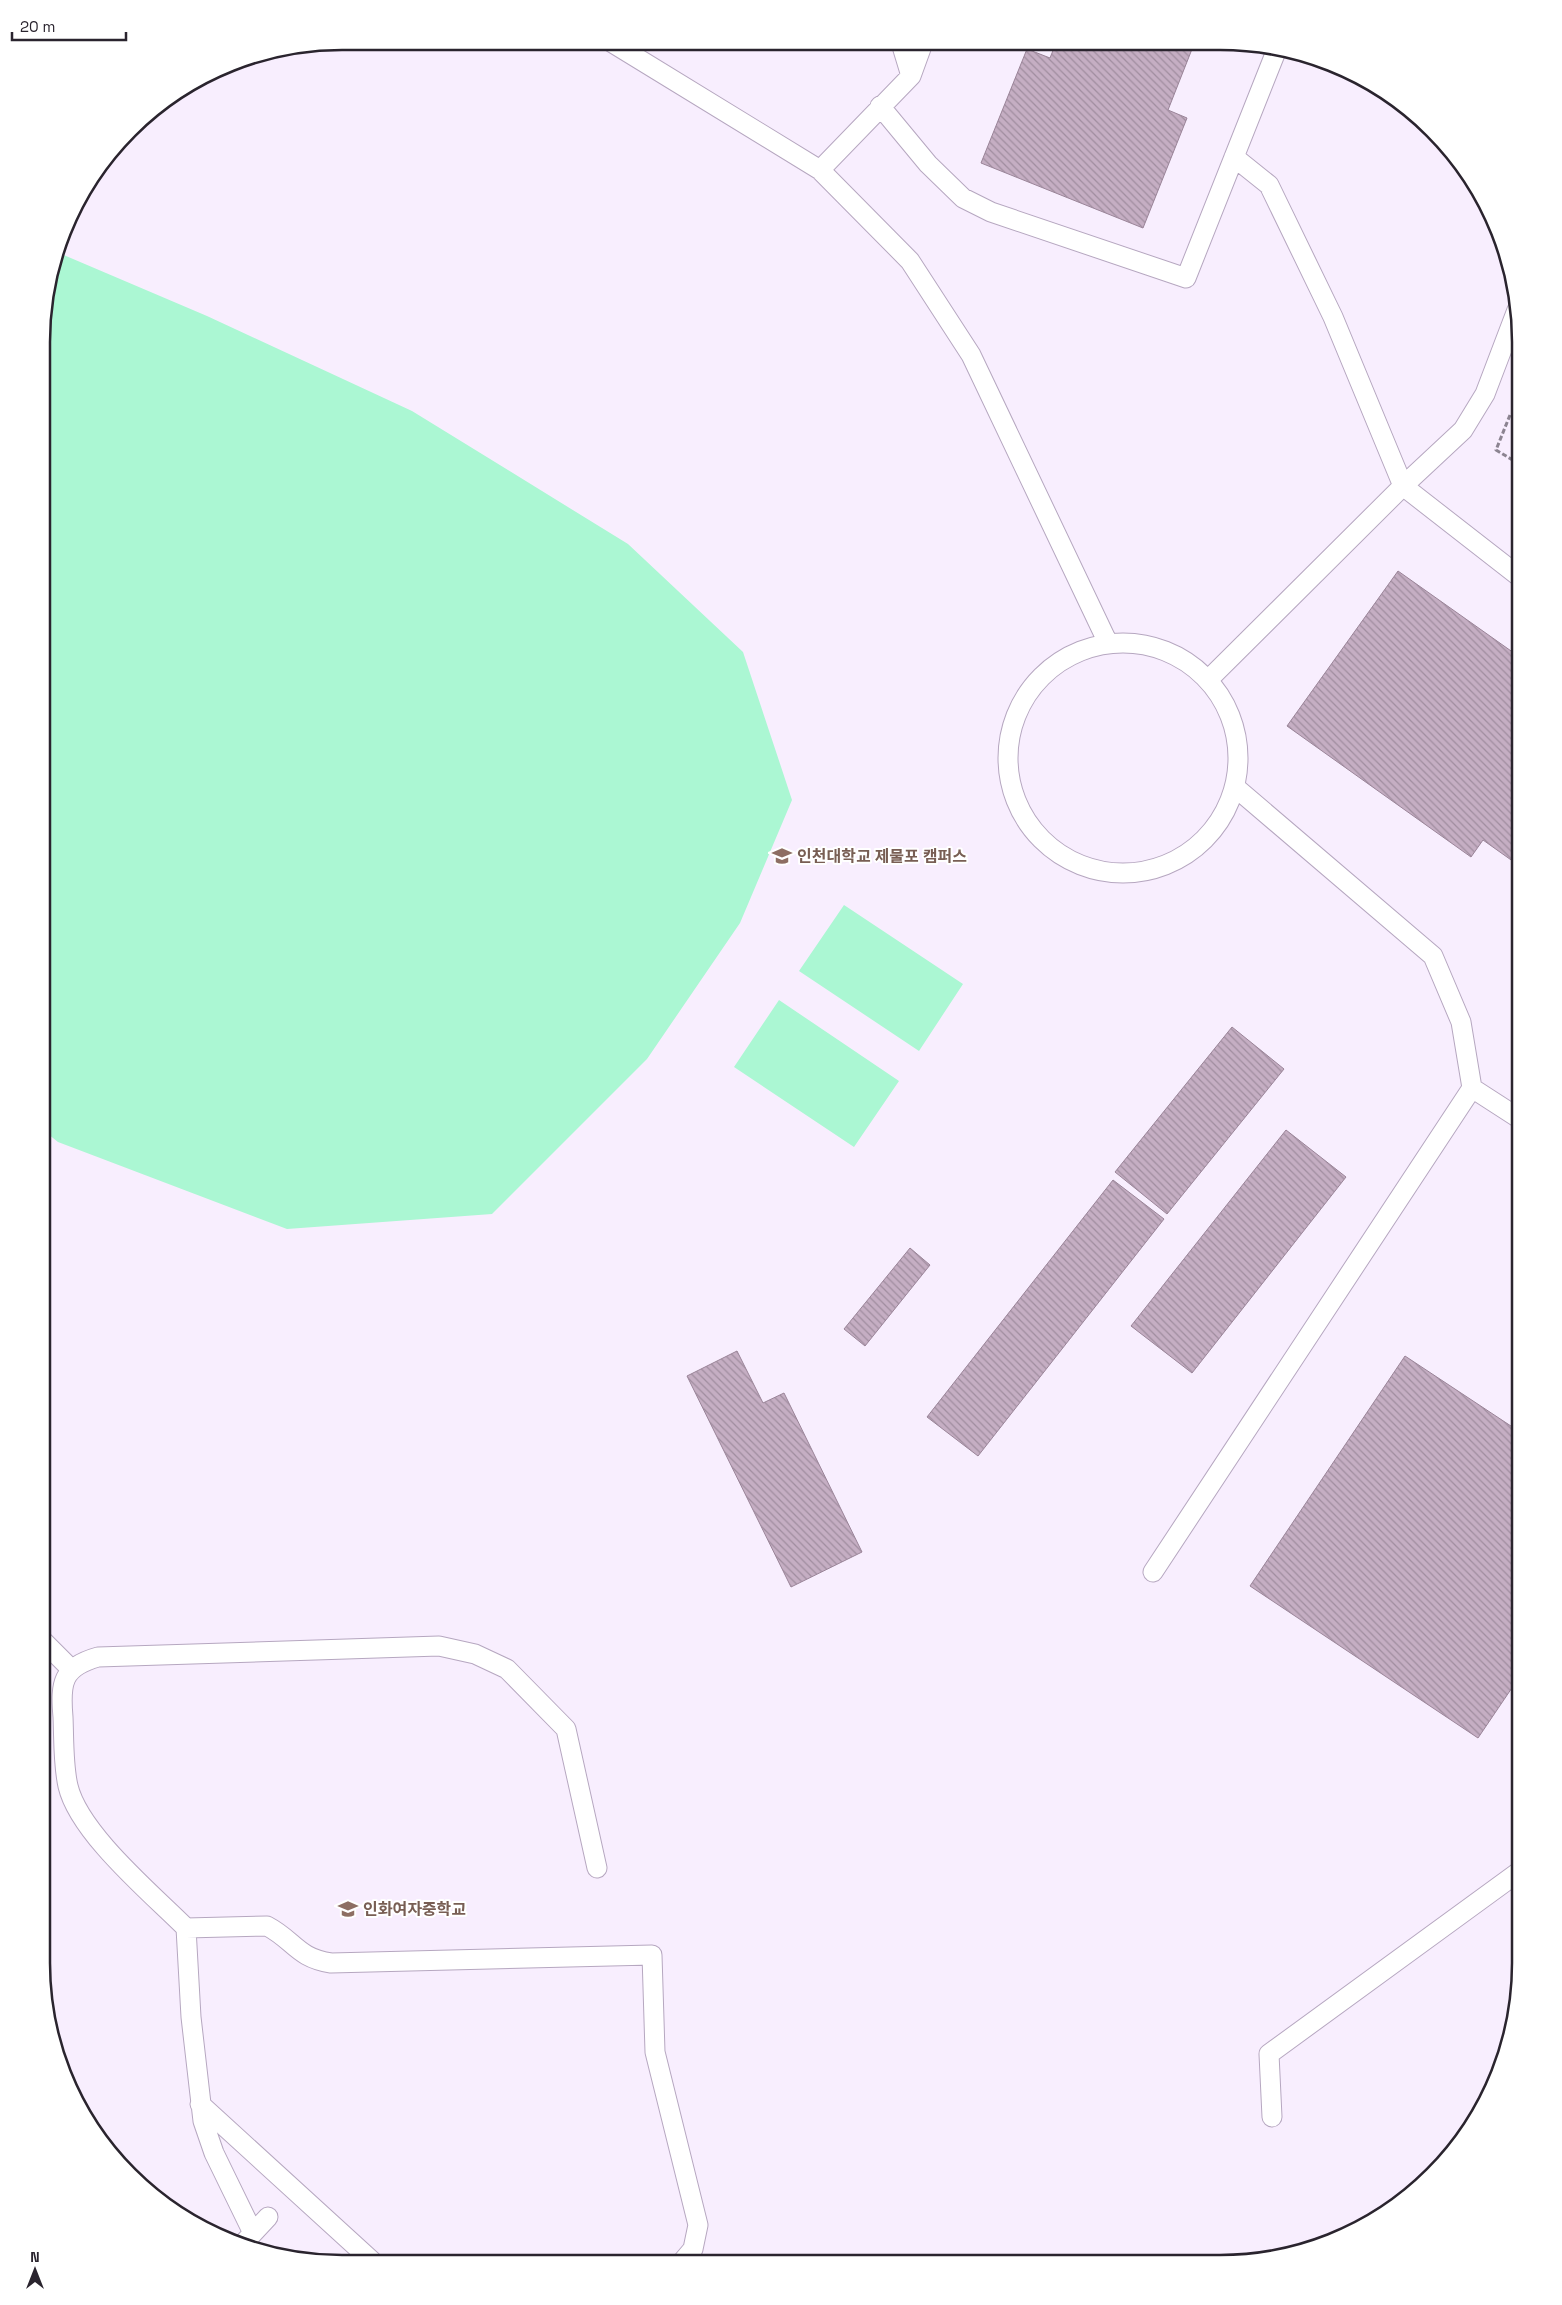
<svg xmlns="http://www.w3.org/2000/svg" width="1562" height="2305" font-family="'Space Grotesk','Noto Sans KR',sans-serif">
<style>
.garden{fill:#abf7d3}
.building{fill:url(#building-back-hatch);stroke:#9a8498}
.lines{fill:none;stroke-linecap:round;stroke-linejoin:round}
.lane-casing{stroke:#b6a7c0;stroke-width:21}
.path{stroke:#8c8491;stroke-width:3;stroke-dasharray:5 2.5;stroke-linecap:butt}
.lane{stroke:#fff;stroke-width:19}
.labels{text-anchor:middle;stroke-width:4;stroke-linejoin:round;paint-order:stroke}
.education-label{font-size:16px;font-weight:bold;fill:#785e54;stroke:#fff;text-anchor:start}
.rim{fill:none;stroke:#2a242e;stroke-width:2.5}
</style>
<defs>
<pattern id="building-back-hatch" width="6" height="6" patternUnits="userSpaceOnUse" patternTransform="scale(1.25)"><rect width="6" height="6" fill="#c5aec3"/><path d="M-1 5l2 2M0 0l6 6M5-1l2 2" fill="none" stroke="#a08d9f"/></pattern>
</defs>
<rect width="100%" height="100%" fill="#f8eefe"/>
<path class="garden" d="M59,253L207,316L412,411L628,544L743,652L792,800L740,923L647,1059L492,1214L287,1229L58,1142L43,1130L44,303Z
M844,905L963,984L919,1051L799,971Z
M779,1000L899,1081L854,1147L734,1067Z"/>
<path class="building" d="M1056,43L1194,44L1168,110L1187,118L1143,228L981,163L1027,49L1050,58Z
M1398,571L1521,658V867L1483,840L1471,857L1287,726Z
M1232,1027L1284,1069L1167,1214L1115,1172Z
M1286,1130L1346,1177L1192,1373L1131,1326Z
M1113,1180L1164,1219L978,1456L927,1417Z
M910,1248L930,1265L865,1346L844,1329Z
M737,1351L763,1403L784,1393L862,1552L791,1587L687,1376Z
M1405,1356L1520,1432V1676L1478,1738L1250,1586Z"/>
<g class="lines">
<defs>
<path id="lane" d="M611,42L820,170L910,261L971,355L1108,643
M901,43L911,76
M880,106L928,164L963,198L991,212L1186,278L1277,49
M1234,157L1269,185L1333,317L1403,486L1521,578
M820,170L911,76L923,43
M1008 758a115 115 0 1 1 230 0a115 115 0 1 1-230 0Z
M1208,680L1403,486L1463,430L1485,394L1517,310
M1235,787L1433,956L1461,1022L1472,1088L1520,1119
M1153,1572L1472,1088
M42,1640L71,1669
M186,1928L267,1926C294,1940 297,1958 331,1963L652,1955L655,2052L698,2225L693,2249L682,2262
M200,2104L372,2261
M1272,2117L1269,2054L1520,1871
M253,2233L214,2153L203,2121L191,2017L186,1928C151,1893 79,1833 68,1786C63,1764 64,1739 63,1717C60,1683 62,1667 98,1657L439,1646L475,1654L507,1669L566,1729L597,1868
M241,2246L268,2217"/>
</defs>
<use href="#lane" class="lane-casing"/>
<path class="path" d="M1510,415L1496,450L1521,465"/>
<use href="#lane" class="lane"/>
</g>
<defs>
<symbol id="university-bare" viewBox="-9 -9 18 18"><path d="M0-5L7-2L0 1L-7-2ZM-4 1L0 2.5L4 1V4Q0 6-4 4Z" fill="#8d6e63" stroke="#fff" stroke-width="2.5" paint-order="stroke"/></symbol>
<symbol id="school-bare" viewBox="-9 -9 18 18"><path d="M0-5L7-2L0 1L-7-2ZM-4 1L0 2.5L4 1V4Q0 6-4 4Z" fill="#8d6e63" stroke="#fff" stroke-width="2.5" paint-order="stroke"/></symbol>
</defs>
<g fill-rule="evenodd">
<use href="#university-bare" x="768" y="842" width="28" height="28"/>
<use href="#school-bare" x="334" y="1895" width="28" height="28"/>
</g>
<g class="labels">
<g class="education-label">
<text x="797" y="862">인천대학교 제물포 캠퍼스</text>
<text x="363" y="1915">인화여자중학교</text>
</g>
</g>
<path d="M0 0H1562V2305H0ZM342 50H1220A292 292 0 0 1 1512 342V1963A292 292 0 0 1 1220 2255H342A292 292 0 0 1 50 1963V342A292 292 0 0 1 342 50Z" fill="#fff" fill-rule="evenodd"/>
<path class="rim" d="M342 50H1220A292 292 0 0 1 1512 342V1963A292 292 0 0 1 1220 2255H342A292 292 0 0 1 50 1963V342A292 292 0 0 1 342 50Z"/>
<g transform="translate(35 2270)" stroke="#ffffff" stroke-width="4" paint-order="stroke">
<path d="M0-4L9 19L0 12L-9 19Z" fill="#2a242e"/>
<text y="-8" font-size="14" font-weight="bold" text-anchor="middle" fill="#2a242e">N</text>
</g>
<path d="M12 32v8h114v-8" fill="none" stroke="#2a242e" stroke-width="2.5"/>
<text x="20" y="32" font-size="15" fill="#2a242e" stroke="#ffffff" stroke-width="4" paint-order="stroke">20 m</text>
</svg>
